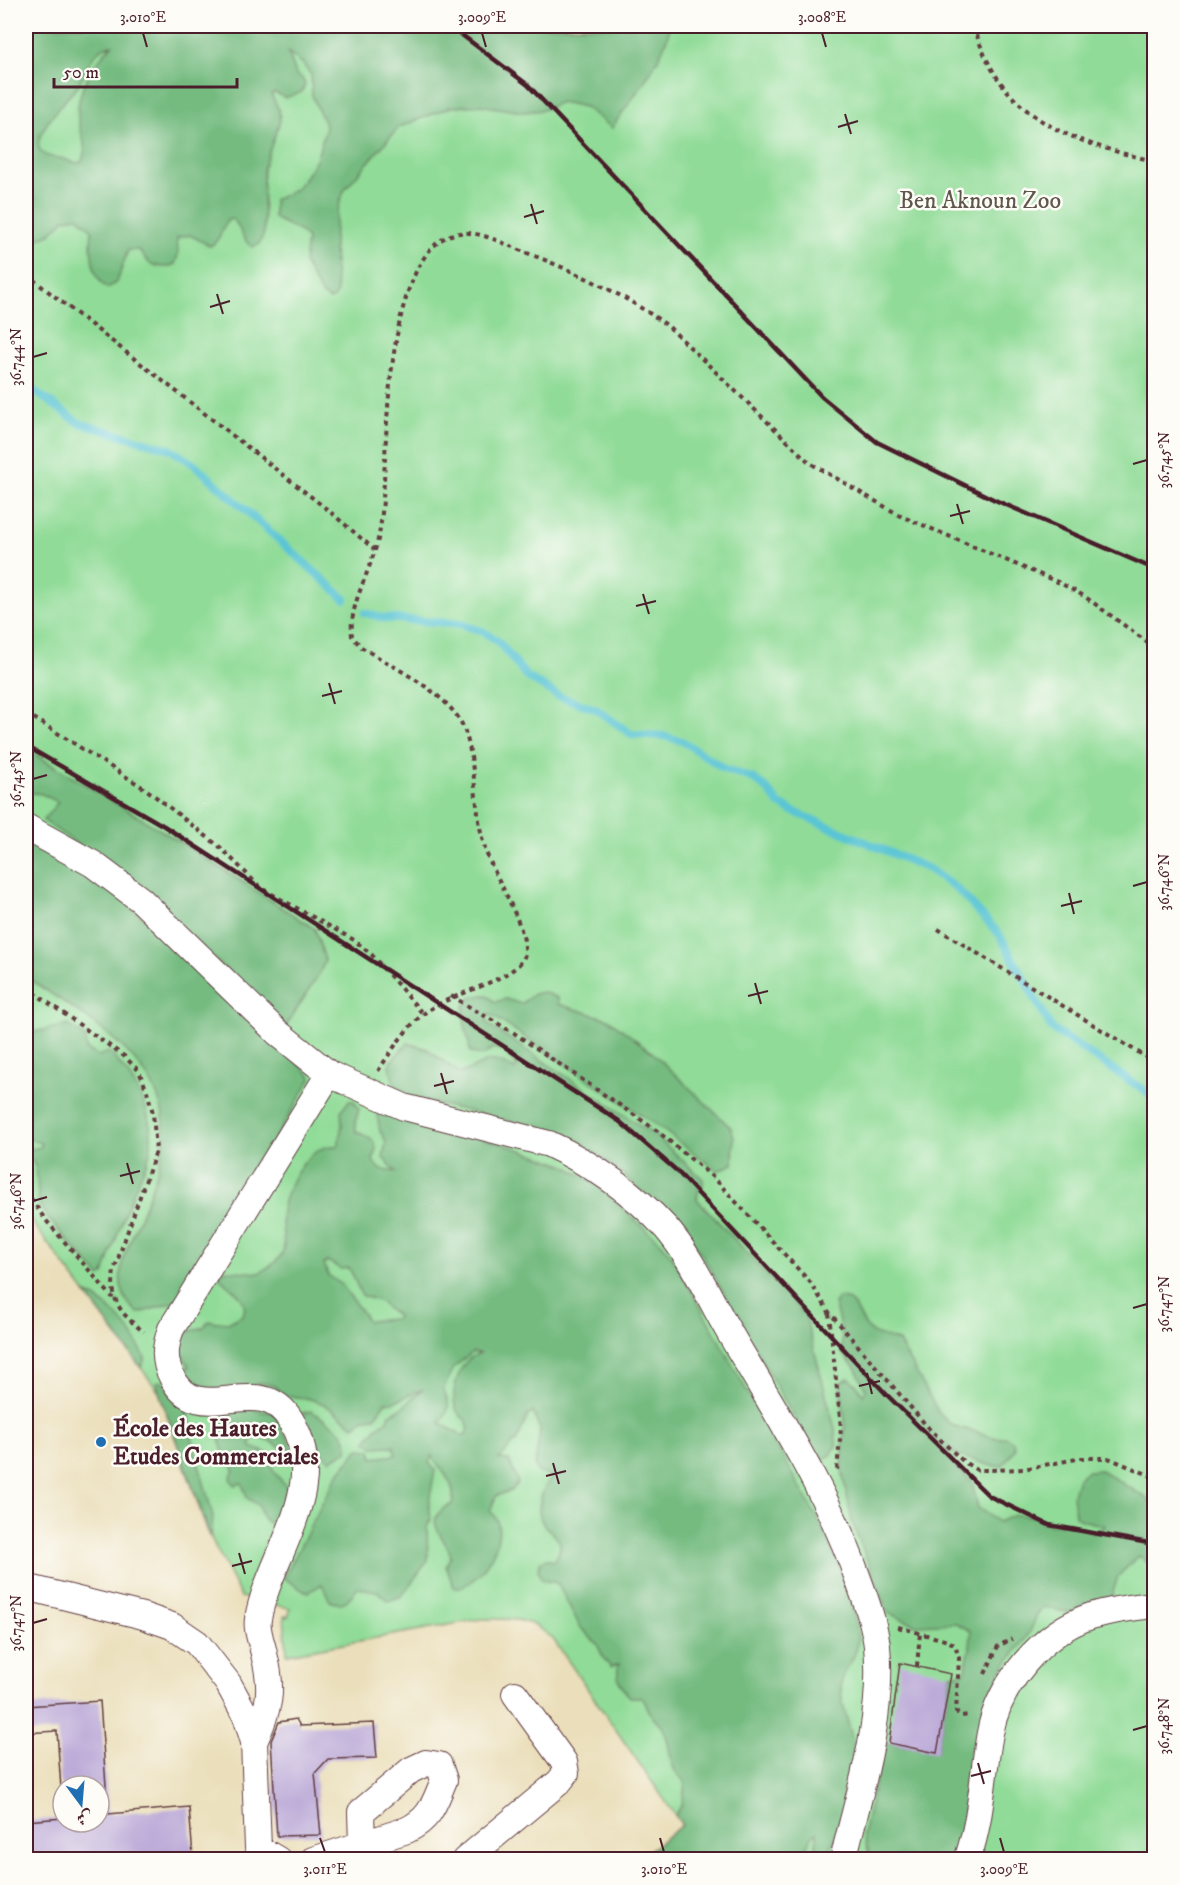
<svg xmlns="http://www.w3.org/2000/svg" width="1180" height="1885" font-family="'IM FELL DW Pica',Amiri,serif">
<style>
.green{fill:#90db97;stroke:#6d7d61;stroke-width:1.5}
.forest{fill:#74bb80;stroke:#5f6d56;stroke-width:1.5;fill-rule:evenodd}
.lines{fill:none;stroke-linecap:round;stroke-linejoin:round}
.stream{stroke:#5ac5d4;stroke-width:8}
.building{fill:#bcaad8;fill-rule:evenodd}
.minor-casing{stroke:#623c41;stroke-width:28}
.path{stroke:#623c41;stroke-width:4;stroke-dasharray:4.5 4.5;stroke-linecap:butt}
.minor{stroke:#fff;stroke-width:26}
.rail{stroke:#4a1f2b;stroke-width:4.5}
.ticks{fill:none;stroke:#4a1f2b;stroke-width:2}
.poi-dot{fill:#1f6fb2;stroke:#fdfcf7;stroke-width:2}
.labels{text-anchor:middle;stroke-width:5;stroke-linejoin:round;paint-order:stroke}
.park-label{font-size:24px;fill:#5f574b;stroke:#fdfcf7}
.poi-label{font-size:24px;font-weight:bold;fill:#4a1f2b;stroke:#fdfcf7;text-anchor:start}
.neatline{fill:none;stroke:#4a1f2b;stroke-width:2}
.ticks-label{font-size:15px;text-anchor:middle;fill:#4a1f2b}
</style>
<rect width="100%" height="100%" fill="#fdfcf7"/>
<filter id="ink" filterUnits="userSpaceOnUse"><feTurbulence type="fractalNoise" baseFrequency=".0167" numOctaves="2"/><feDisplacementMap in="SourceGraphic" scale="12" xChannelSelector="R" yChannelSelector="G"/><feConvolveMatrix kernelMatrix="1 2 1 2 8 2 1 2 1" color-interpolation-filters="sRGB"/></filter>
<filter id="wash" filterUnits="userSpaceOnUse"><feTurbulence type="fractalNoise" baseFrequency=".008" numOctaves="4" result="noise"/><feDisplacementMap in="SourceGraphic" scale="24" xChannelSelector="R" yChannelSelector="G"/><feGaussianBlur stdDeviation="1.35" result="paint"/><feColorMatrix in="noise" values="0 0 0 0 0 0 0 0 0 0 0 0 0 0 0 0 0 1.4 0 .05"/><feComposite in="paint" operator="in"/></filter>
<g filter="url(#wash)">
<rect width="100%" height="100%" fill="#ebdfbb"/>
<path class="green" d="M26,26H1154V1859H638L682,1825L553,1639C529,1616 513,1619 481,1619L287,1654L284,1616L288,1617L290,1608L241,1597L207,1530L159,1392L26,1214Z"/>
<path class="forest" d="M26,26H670C666,58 630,100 612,128L585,107L561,102L543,110L523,112L480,105L451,107L399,127L345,189C330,220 334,257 337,291L335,297L330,300L321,294L304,263L307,239L301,232L274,218V200L296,189L304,179L317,158L326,127L312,95L311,75L303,64L288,52L297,76L302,78L305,84L302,92L285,98L276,93L271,94L279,110L280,121L263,169L264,233L259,244L252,247C242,240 241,228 233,219L228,220C221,228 221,241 210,246L190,235L177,238L178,255L175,264C165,269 159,267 149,263L139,250H128L117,282L107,288C91,277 90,248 92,230L78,217L65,219L50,234L32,241L26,235ZM112,45C95,62 76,90 78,116C79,133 90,146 81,162C72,165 68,159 60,158C9,156 63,104 75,89C88,73 89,49 112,45Z
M26,749L187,846L315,929L325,960L321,971L286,1026L135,885L43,820L58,802L42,794L26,792Z
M26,841L77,868L129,904L310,1075L311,1079L177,1301L143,1312L138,1313C120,1299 118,1279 123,1259C136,1225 153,1191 161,1156C184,1068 85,1018 26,977Z
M543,992L558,998V1004L608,1019L652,1052L731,1128L734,1137L733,1164L718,1171L659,1127L493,1016L488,1015L486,1020L489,1025L656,1136L703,1179V1186L699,1187L697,1199L805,1315L835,1429L836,1446L831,1455L819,1461L702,1255L686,1233L623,1174L595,1153L551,1130L406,1097C395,1086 390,1077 390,1062L408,1043L427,1049L460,1073C489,1065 482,1052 515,1069L517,1066L505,1051L494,1048L482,1056L470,1052C468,1027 449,995 487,995L495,1002L506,999L521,1004L534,994Z
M68,1025L86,1037V1049L98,1056L109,1052C134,1077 156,1114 150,1152C147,1165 139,1178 134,1191C123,1218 113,1246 104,1274L100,1277C85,1259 52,1226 41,1208C33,1192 44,1165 26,1156V1150L41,1147V1143L26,1138V1029L34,1032Z
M349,1101H354L359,1109L355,1123L356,1131C370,1138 382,1142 373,1160C378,1172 386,1170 396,1172L383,1158L386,1142L380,1131L377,1115L384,1111L516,1148L566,1166L595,1183L662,1244L672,1256L826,1534C837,1559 862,1621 857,1647C854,1663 841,1670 841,1689C842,1713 854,1733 855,1756C857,1775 834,1835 828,1858L819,1855L816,1849L817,1832L812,1836L803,1859H638L682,1825L675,1815L682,1805L685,1784C683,1778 677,1775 674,1769C667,1752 671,1728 653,1718L642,1697H630C621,1687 615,1677 619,1664L611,1667L604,1659L597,1644L581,1628L557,1583L542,1580L538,1571L540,1562L546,1559L554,1561C567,1541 557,1539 545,1526C533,1512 542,1489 552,1477L538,1472L535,1467L540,1429L533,1412L528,1416L517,1440L499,1459L509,1460L518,1483L512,1490L496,1496L490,1511C515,1529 481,1588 454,1588L446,1566L451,1556C446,1536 418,1520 452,1504C458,1486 442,1471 432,1456L429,1463L435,1470L429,1502L431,1520L427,1527L428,1560L402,1596L388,1601L377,1591L358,1588C349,1597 346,1608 330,1601L322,1584L309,1592L302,1590L284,1578L337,1475L359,1449L371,1450L373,1458L396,1455L394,1446L373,1447L366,1441L376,1428L388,1420L390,1414L400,1409L423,1389L394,1402H385L375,1417L366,1418L354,1426L324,1404L310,1399L285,1395L274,1386L264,1383L221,1390L192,1386L180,1368L190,1367L177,1346L185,1333L204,1327L208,1321L228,1323L243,1315C251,1297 226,1287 218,1275L226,1270L259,1273C267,1268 279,1261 283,1252C286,1245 280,1221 282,1211C286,1185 308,1143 338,1146L342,1125L341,1111ZM327,1261L341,1269L348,1268C356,1276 356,1289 362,1295C367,1298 375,1299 381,1302L386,1308L397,1315L396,1319L368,1321L342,1285L328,1275L324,1264ZM473,1352L480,1353C476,1355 471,1357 468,1360C454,1374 446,1409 466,1420L469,1429L465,1435H461L440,1423C450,1409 451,1406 443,1390L453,1368Z
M85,1293C112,1304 133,1332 145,1358L141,1368Z
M838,1298C858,1298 858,1319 869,1330C876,1338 890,1336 899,1342L939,1413L951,1425L997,1438L1006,1437L1013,1442L1015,1449L1002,1466H992L945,1451L960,1472L972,1481L978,1508L999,1522L1014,1515H1022L1035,1517L1049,1525L1068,1522L1094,1533L1105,1526L1082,1520L1075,1515L1073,1495L1078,1478L1088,1471L1101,1470L1154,1503V1585L1150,1564L1139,1556L1118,1576L1111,1598L1081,1606L1071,1613L1043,1607C1033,1616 1035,1625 1028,1635C1020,1648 1009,1658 1001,1672C975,1726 971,1801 955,1859H871L863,1835L883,1748L889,1743L937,1752L951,1674L964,1673L970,1649L971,1631L956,1623L916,1625L888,1613L852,1522L842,1470L845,1420L840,1383L849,1378L858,1386L863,1395L866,1390L856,1369L842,1353V1333L834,1303Z
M162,1381L175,1400L185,1408L190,1419L193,1443L213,1516L211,1538L159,1392L157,1382Z
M231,1407L274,1413L294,1452C278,1451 272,1436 254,1438L250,1443L251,1447L267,1453L274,1472L291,1492L282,1519L272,1523C261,1523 261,1511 258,1505L247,1498L242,1483L235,1485L230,1479L234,1470L232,1464L226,1463L217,1430Z
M311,1411C323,1419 352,1432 347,1451L330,1460L325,1456L299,1414Z"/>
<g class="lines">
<path class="stream" d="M26,385L79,423L170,449L195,465L345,599
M365,613L383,618L460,624L482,631L498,641L526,676L558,696L596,709L631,734L663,736L682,741L725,769L754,779L767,789L778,803L792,811L929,869L958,890L999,934L1052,1029L1154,1097"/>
</g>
<g id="blocks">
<path class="building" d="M900,1663L951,1674L937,1753L889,1743Z
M100,1701L108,1814L189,1807L193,1857L32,1860V1853L26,1854V1821L63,1818L57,1731L26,1733V1706ZM63,1786H99V1822H63Z
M296,1719L300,1726L374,1723L377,1758L328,1759L315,1773L321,1835L277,1836L271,1741L279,1722Z"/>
</g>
</g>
<g filter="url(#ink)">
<use href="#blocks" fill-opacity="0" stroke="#623c41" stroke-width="1.5"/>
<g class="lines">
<defs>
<path id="minor" d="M26,827L93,864L141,900L278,1033L329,1074L404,1107L549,1144C592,1164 633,1192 666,1228C692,1258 709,1298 729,1332C775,1411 826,1489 857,1576C865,1598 874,1622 877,1646C884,1718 860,1790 843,1860
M26,1587L143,1616L172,1626L197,1643L228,1683L246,1716L254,1742L258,1848L278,1860
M254,1742C269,1708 274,1691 264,1654C262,1643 256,1630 258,1619C269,1555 332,1486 290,1419C258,1369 199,1431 172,1377C163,1360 165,1346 171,1329L329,1074
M313,1860L407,1830C431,1818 434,1804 444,1780L439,1765L426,1763L411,1770L361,1812L362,1844
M465,1860L559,1782L566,1773L564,1762L515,1694
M967,1860C982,1819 982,1775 990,1733C999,1684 1042,1632 1091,1616C1112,1610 1133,1607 1154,1605"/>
</defs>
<use href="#minor" class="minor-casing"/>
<path class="path" d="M974,26C1001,119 1068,141 1154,161
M26,274L328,510L375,550
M26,713L147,790L220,847L261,888L354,940L372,955L423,1014
M938,929L1154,1062
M26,987L124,1056L139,1071L147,1091L153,1113L156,1151L114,1270C110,1302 120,1313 144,1332
M451,996L514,1033L656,1130L714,1178L810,1282L829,1312L931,1431L964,1462L977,1470H989L1023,1469L1082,1458H1108L1154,1477
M378,1071C392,1050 406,1027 427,1011C450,994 515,980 524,957C532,935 494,875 486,852C473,815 477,746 459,719C440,689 391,666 361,647L352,636C349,608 366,579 374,553C380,536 382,517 383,499C387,441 385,253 454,234C477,228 506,245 527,253C577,272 625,295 668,326L810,463L901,516L1060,583L1084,596L1154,647
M26,1191L44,1218L113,1298
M829,1313L841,1428L837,1470
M1152,1416H1154
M898,1627L948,1641L955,1645L959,1658L956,1712L962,1716L969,1715
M917,1666L920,1633
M985,1674L998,1646L1012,1639"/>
<use href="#minor" class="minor"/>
<path class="rail" d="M450,26L528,85L822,397L877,442L995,500L1154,569
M26,746L164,826L619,1121L677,1171L887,1395L989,1496L1049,1525L1154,1544"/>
</g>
</g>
<path class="ticks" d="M143,33L147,47M482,33L486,47M822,33L826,47M845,114L851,134M838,127L858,121M531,204L537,224M524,217L544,211M217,294L223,314M210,307L230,301M33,357L47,353M1133,464L1147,460M957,504L963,524M950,516L970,511M643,594L649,614M636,606L656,601M329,683L335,704M322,696L342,691M33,779L47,775M1133,886L1147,882M1069,893L1074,914M1061,906L1082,901M755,983L761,1004M748,996L768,991M441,1073L447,1094M434,1086L454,1081M127,1163L133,1184M120,1176L140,1171M33,1201L47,1197M1133,1308L1147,1304M867,1373L872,1394M859,1386L880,1381M553,1463L559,1484M546,1476L566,1471M239,1553L245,1574M232,1566L252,1561M33,1623L47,1619M1133,1730L1147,1726M978,1763L984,1784M971,1776L991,1771M320,1838L325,1852M660,1838L664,1852M1000,1838L1004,1852"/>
<circle class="poi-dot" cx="101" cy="1442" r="6"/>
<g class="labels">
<g class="park-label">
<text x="980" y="208">Ben Aknoun Zoo</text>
</g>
<g class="poi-label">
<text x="113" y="1436">École des Hautes<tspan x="113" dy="28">Etudes Commerciales</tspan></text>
</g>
</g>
<rect width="1180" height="1885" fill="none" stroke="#fdfcf7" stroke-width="66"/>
<g transform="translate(81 1804) rotate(164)"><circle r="28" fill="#fdfcf7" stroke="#b5a4a5" stroke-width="1.5"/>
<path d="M0-4.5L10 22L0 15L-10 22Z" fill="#1f6fb2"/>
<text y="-9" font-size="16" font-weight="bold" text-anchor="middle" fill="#4a1f2b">ش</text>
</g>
<path d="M54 78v9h183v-9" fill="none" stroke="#4a1f2b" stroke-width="3"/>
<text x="63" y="78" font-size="18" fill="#4a1f2b" stroke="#fdfcf7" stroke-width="4.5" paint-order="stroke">50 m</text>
<rect x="33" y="33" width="1114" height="1819" class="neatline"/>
<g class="ticks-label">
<text x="143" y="22">3.010°E</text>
<text x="482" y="22">3.009°E</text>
<text x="822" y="22">3.008°E</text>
<text transform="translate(16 357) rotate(-90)" y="5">36.744°N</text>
<text transform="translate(1164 460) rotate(-90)" y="5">36.745°N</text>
<text transform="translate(16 779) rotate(-90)" y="5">36.745°N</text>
<text transform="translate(1164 882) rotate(-90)" y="5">36.746°N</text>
<text transform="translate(16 1201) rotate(-90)" y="5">36.746°N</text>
<text transform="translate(1164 1304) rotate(-90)" y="5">36.747°N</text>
<text transform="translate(16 1623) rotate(-90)" y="5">36.747°N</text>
<text transform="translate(1164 1726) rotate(-90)" y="5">36.748°N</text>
<text x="325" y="1874">3.011°E</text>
<text x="664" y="1874">3.010°E</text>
<text x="1004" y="1874">3.009°E</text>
</g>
</svg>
